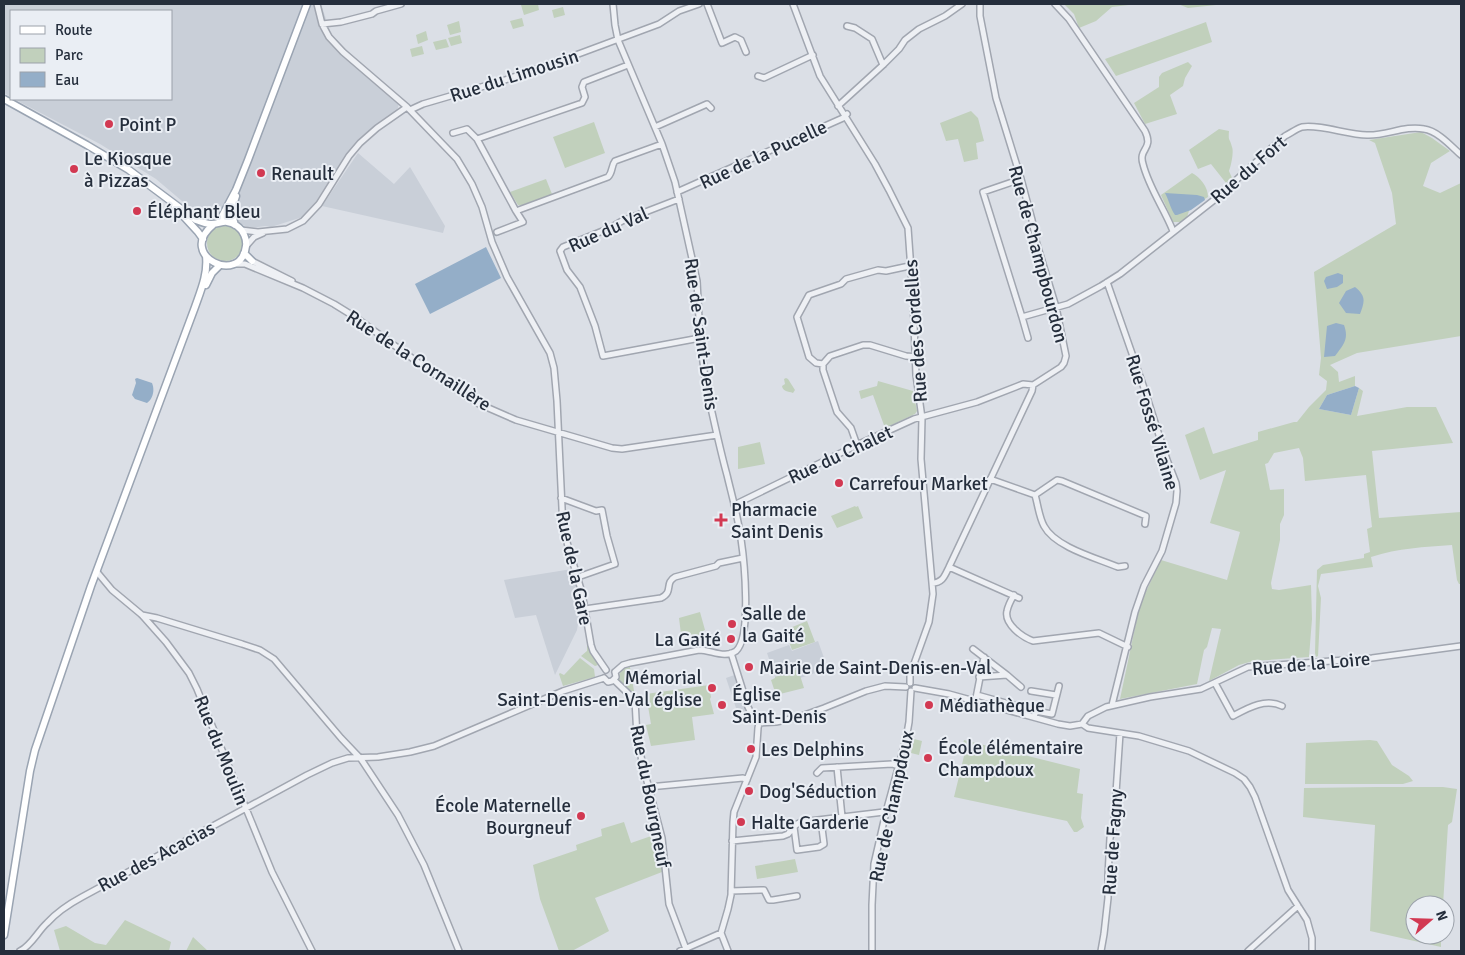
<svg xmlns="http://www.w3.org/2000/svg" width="1465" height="955" font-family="Signika,sans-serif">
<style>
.built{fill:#c9cfd8}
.green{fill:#c1d0bc}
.water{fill:#94aec8}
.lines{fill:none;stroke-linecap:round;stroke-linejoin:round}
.minor-casing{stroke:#a1a6b0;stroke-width:8}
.major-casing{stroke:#9aa4b2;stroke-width:9}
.minor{stroke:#eef0f4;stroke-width:5}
.major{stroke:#fff;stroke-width:6}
.poi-dot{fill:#d23952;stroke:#eaeef4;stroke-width:2}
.labels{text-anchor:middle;stroke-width:4;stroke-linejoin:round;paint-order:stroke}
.street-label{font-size:19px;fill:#252e3c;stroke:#eaeef4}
.poi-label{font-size:19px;fill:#252e3c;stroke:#eaeef4;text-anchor:start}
</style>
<rect width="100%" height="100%" fill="#dbdfe6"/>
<path class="built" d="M4,4H321L331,34L399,103L397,111L377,125L357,141L309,215L271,227L265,226L249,228L239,223L234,217L233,212L222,208L217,216L210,220L202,218L156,179L100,144L14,99H171V11H11V97L4,93Z
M358,153L394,184L410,167L445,226L443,233L322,206Z
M572,569L580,599L579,618L577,630L555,675L536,615L515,618L504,580Z
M818,641L828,669L800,678L797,669L775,677L767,653L789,645L792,651Z
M740,673L753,709L738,714L726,678Z"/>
<path class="green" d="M526,4H538L539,10L524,15L521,5Z
M1064,4H1137L1112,7L1096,21L1079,28L1074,14Z
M1178,4H1216V5L1188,8Z
M563,7L565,15L554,18L552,10Z
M522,18L524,26L513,29L510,21Z
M459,21L461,32L450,35L447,25Z
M1206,22L1212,42L1116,76L1105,59Z
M426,31L428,40L418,44L416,35Z
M460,35L462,43L451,46L448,38Z
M446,39L449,47L436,50L433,42Z
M422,46L424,54L412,57L410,49Z
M1188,62L1192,66L1185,78L1183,86L1170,95L1177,114L1145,124L1134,103L1159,87V77L1162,73Z
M971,111L978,118L984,141L976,143L978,159L964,162L958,139L946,141L940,123Z
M594,122L605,153L565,168L553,137Z
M1219,129L1229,131C1228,142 1230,138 1232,147C1234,152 1231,166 1229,171L1232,178L1226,183L1211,164L1198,169L1189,150Z
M1421,132L1432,138L1450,151L1431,163L1423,186L1440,193L1461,183V336L1357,353L1330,365L1338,372L1339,382L1355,376V386L1327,395L1319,409L1351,415L1359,388L1363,391L1357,416L1407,407H1436L1453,443L1372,451L1379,518L1461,512V584H1459L1457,580L1452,545C1424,547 1399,548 1371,557L1373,567L1321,574L1318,586L1321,598L1318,656L1316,657L1315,653L1317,570L1323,565L1364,558V554L1370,552L1367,529L1372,527L1366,475L1305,481L1303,458L1299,448L1274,453L1268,463L1265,464L1270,490L1284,489V515L1280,524V540L1271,583L1272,589L1279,590L1311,585L1312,619L1309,657L1253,661L1239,665L1209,681L1221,629L1212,628L1207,647L1204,650L1197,684L1120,699L1140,604L1161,560L1227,580L1240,532L1210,523L1226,470L1200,480L1185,435L1204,427L1213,454L1258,440V432L1294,422H1297L1309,407L1326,390L1327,381L1319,375L1321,358L1314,272L1396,224L1392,193L1375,143L1369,140Z
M1192,173C1200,177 1208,187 1208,197L1190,208L1187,217L1181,222H1173L1161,195Z
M546,179L552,194L522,205H518L510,192Z
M207 243a18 18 0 1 1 36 0a18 18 0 1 1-36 0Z
M786,378L788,379L795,390L793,393C788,391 783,392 782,386L785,384L784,379Z
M878,381L913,391L917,411L915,414L885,428L873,395L861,399L859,391L877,386Z
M760,442L765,464L738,469V447Z
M855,506L856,507L858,506L863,518L837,528L831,516Z
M700,612L705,630L703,631L704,637L698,638V640L682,642L679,618Z
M807,621L815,642L792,650L785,630Z
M587,645H588L590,651L598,665L595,666L581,656L587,651Z
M580,658L594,669L595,677L563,686L559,674L560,673L564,675Z
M630,667L634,691H631L618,680C619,672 622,668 630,667Z
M798,669L804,688L776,695L771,680L775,678V677Z
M709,685L711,697L710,699L714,714L692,717L695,740L651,746L646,725L651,724L646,694Z
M914,739L922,741L919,755L911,753Z
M964,740L1080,769L1077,793L1083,794L1081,818L1084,827L1077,832H1074L1067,821L954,797L964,756L962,748Z
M1370,740L1377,741L1392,765L1409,776L1413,781L1403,784H1305L1306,743Z
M1377,787H1443L1457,789L1452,822L1448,825L1443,905H1415V935H1441V947L1370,931L1375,825L1303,817L1304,788Z
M624,822L631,843L657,834L662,872L595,898L609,931L572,951H559L540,899L533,865L577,850L576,845L602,836L601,829Z
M795,859L798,872L757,879L755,866Z
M125,920L171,942L169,951H60L54,930L66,926L95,943L106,945Z
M193,937L208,951H186Z"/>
<path class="water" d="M1165,193L1197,195L1204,197L1205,200L1191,210L1177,215H1175C1170,208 1169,200 1165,193Z
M486,247L501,278L430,314L415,284Z
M1338,273L1343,275V283L1337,287L1327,289L1324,281L1326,277Z
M1355,287C1366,296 1365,301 1360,314L1346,313L1339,303L1346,291Z
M1336,323L1344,325C1349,339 1344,344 1335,356L1324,357L1327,326Z
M137,378L152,383C155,390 153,399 147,403L135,399L132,395L136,383L135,379Z
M1355,386L1359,388L1351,415L1319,409L1327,395Z"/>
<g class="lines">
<defs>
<path id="minor" d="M317,4L322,24L329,37L343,52L407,107L457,159L472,184L482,207L492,242L507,277L550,353L554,368L557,401L563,529L582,593L591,645L593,651L606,670
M613,4L615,25L618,40L662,144L675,182L697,281L700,338L706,386C713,416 719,446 727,475C732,496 738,517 741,539C744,559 752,637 736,651C725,659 711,650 699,650L630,663L623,665L615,672
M707,4L722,43L735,37L741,40L746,52
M793,4L820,76L875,164L889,190L908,228L913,298L916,375L922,418L921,459L933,594L929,622L915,661L910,675V683
M1055,4L1069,19L1145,131C1154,150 1138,148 1143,164C1149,188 1164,208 1173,231
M322,24L341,22L372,14L376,11L401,4
M847,26L855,28L872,39L883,65
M628,65L584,82L582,87L585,97L582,103L477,139L516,211L608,177C613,172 611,166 615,161L662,144
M758,76L764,78L813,55
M838,106L883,65L899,49L905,40L919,29L945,16L962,4
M410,110L423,104L505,80L565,59L659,24L679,11L699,4
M655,127L707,104L711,108
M453,133L467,129L477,139
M1021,179L983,192L1022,317L1068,304L1101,286L1120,274L1214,200L1285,136C1291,133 1296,129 1302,127C1320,124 1348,135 1367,135C1386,136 1405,125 1424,129C1438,131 1451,146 1461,155
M677,192L843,118L847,114
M679,199L622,221L610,228L563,247L560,251L567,270L580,287L595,326L603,356L700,338
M241,230L258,232L287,229L303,221L319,204L349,156L360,143L377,128L407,107
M497,232L523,222L516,211
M246,246L254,237L263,233
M252,261L292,281
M233,264H245L303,288L334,304L355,317L448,384L477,403L516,420L612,448L622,449L717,435
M1107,282L1143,385L1167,460L1176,483L1177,491L1176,503L1162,551L1144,586L1135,612L1112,705
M1022,317L1028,338
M823,364L816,363L809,357L797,317L809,295L841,284L846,279L878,270L886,271L914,265
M857,445L851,428L837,412L823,370V364L830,356L863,345H870L906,356L917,357
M990,479L1035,495L1057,480L1062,481L1146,516L1145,524
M1035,495C1038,505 1039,517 1044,526C1055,547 1096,558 1118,567L1125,566
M561,498L596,511L602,510L607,536L615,564L578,577
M734,505L857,445L914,419L977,402L1023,384L1033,385
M949,567L1019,598
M97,572L112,590L142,615L166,642L189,673L197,689L272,872L312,951
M932,583C943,583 945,575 949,567L1032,391L1033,385L1061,367L1064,363L1066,356L1056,307L1036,241L1032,220L1021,179L996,98L980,16V4
M1014,595C1011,600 1008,606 1007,611C1004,624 1022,637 1033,641L1099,633L1128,647
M585,609L661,598C674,592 664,583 675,577L716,566L719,563L743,558
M142,615L157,618L242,644L260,650L274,659L341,738L361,759L398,815L424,865L459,951
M973,649L1007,675L979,677
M731,653L748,707L752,715L759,723
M1007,675L1021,687
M604,678L608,682L612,681L616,677L615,672
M614,680L635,700L637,737L643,766L662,838L669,904L686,949
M1215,683L1233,716C1248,708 1265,698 1282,706
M915,688L949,694L1058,724L1070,726L1082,724
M1031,691L1056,695
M977,695L1035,711
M976,698L984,657
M1035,714V711L1052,714L1059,686
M759,723L776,722L796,718L824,708L866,691L885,686L906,687
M1082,724L1088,716L1106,707L1150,697L1201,689L1248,667L1372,658L1461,646
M1082,724L1088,728L1139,736L1189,751L1235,773L1244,779L1250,787L1255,797L1288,890L1307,920L1312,938V951
M837,767L842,817
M817,773L822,768L892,764L898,766
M649,787L743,778L747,780
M821,820L824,844L819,847L797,850L794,827L797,824L801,822L884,812H886
M732,841L783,836L788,834L794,827
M731,891L761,890H764L769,900H773L797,896
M20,951C31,946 38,931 47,923C57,912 69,904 82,897L307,775L332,763L348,758L378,757L410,752L434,746L563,691L604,678
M680,951L721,933
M728,951L721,933L728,909L731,895L733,822L734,812L756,757L758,728L759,723
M872,951V905L874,864L886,812L906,739L909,722L911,691
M1101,951L1104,934L1108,898V876L1110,838L1114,823L1120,733
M1248,951L1298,906"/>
<path id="major" d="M4,99L87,145L129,170L196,220C201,222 206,224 211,224C221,224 225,218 237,226C243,230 247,239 246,246C241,287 176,255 213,225
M175,207L198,232L203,239
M219,222L236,190L248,160L307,4
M235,225L231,211L236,196
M244,253L252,261
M206,285L212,273L220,265
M4,935L30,771L35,750L91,586L195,307C201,290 208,274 206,256"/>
</defs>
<use href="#minor" class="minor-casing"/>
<use href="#major" class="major-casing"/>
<use href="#minor" class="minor"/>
<use href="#major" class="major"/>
</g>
<g class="poi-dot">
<circle cx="109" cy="124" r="5"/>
<circle cx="74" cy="169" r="5"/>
<circle cx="261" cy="173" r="5"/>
<circle cx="137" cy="211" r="5"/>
<circle cx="839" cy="483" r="5"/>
<path d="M718.5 512.5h5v5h5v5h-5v5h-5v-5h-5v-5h5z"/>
<circle cx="732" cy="624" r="5"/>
<circle cx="731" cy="639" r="5"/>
<circle cx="749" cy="667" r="5"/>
<circle cx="712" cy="688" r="5"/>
<circle cx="722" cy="705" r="5"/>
<circle cx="929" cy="705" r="5"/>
<circle cx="751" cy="749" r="5"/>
<circle cx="928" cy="758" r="5"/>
<circle cx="749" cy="791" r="5"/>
<circle cx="581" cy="816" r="5"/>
<circle cx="741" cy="822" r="5"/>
</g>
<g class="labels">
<g class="street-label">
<text transform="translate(514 75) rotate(-18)" y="7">Rue du Limousin</text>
<text transform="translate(763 154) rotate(-25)" y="7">Rue de la Pucelle</text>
<text transform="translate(1248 169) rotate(-41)" y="7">Rue du Fort</text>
<text transform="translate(608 229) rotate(-24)" y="7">Rue du Val</text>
<text transform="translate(1039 254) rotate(75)" y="7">Rue de Champbourdon</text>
<text transform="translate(915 331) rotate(-94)" y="7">Rue des Cordelles</text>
<text transform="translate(702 334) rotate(82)" y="7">Rue de Saint-Denis</text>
<text transform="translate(419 360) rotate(33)" y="7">Rue de la Cornaillère</text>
<text transform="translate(1153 422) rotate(73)" y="7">Rue Fossé Vilaine</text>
<text transform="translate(840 454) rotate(-25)" y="7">Rue du Chalet</text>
<text transform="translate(575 568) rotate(78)" y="7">Rue de la Gare</text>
<text transform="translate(1311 663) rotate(-5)" y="7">Rue de la Loire</text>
<text transform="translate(222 750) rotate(68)" y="7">Rue du Moulin</text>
<text transform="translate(651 796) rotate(79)" y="7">Rue du Bourgneuf</text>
<text transform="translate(891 806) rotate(-78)" y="7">Rue de Champdoux</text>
<text transform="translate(1112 842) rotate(-86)" y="7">Rue de Fagny</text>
<text transform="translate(156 856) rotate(-28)" y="7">Rue des Acacias</text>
</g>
<g class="poi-label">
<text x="119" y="131">Point P</text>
<text x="84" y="165">Le Kiosque<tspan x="84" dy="22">à Pizzas</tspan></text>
<text x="271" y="180">Renault</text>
<text x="147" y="218">Éléphant Bleu</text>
<text x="849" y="490">Carrefour Market</text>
<text x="731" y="516">Pharmacie<tspan x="731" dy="22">Saint Denis</tspan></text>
<text x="742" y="620">Salle de<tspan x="742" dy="22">la Gaité</tspan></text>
<text x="721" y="646" text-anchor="end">La Gaité</text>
<text x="759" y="674">Mairie de Saint-Denis-en-Val</text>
<text x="702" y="684" text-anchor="end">Mémorial<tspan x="702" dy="22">Saint-Denis-en-Val église</tspan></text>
<text x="732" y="701">Église<tspan x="732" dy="22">Saint-Denis</tspan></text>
<text x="939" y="712">Médiathèque</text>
<text x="938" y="754">École élémentaire<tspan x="938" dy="22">Champdoux</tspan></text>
<text x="761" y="756">Les Delphins</text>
<text x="759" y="798">Dog'Séduction</text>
<text x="571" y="812" text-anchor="end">École Maternelle<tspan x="571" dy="22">Bourgneuf</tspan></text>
<text x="751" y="829">Halte Garderie</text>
</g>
</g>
<rect width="1465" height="955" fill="none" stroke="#252e3c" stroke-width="10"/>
<rect x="10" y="10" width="162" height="90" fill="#eaeef4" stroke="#9ba1aa"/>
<rect x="20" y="26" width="25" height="8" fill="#ffffff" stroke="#9ba1aa"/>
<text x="55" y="35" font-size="15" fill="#252e3c">Route</text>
<rect x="20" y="48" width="25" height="15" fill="#c1d0bc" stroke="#9ba1aa"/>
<text x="55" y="60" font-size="15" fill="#252e3c">Parc</text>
<rect x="20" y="72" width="25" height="15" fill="#94aec8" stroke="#9ba1aa"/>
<text x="55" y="85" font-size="15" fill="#252e3c">Eau</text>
<g transform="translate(1430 920) rotate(70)"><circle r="24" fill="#eaeef4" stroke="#9ba1aa"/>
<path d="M0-4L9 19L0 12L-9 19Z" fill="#d23952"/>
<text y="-8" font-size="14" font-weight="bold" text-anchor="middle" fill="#252e3c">N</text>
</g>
</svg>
